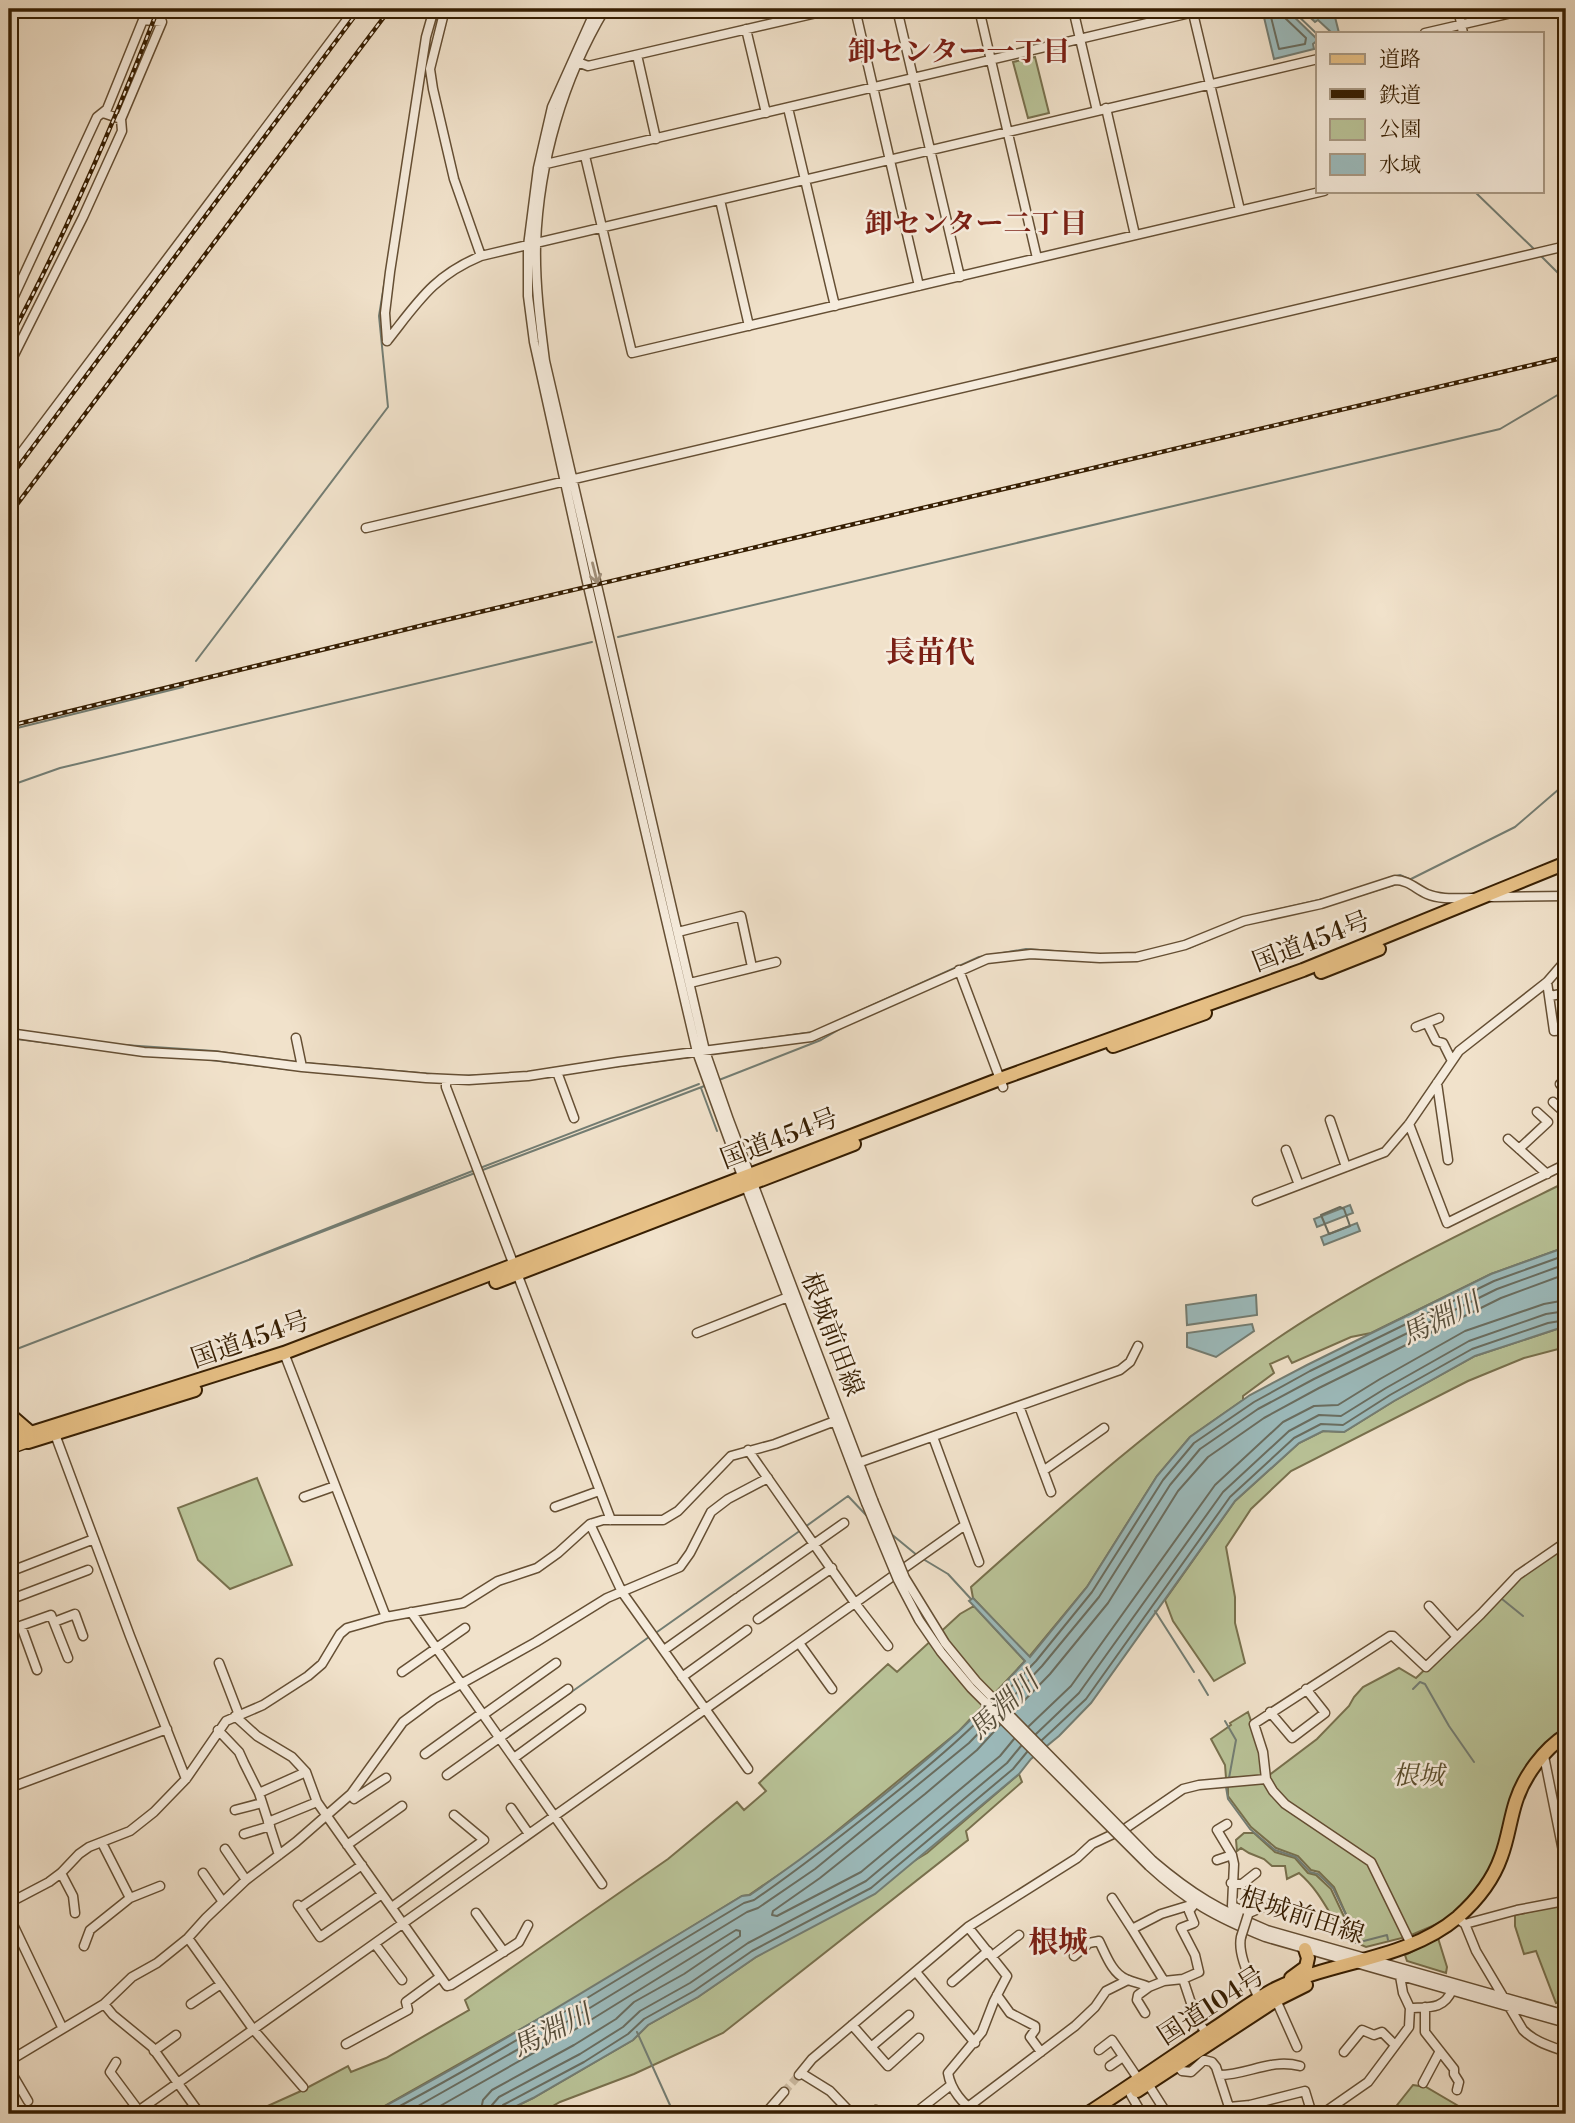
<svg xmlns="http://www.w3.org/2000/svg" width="1575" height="2123" font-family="'Libre Bodoni','Noto Serif JP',serif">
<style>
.green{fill:#b9c398;stroke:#78704d;stroke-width:2}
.water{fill:#9cbcbe;stroke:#737d73;stroke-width:2}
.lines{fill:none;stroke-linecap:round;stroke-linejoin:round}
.shore{stroke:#696d60;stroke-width:2}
.stream{stroke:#737d73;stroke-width:2}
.minor-tunnel{stroke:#ccbba3;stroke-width:8;stroke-dasharray:8 4;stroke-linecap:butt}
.minor-casing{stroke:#654f34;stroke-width:11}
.major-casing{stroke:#361e02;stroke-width:13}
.highway-casing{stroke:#361e02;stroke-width:16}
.minor{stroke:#f6ecdd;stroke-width:8}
.major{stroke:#e8c186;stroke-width:10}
.highway{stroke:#e8c186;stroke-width:12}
.rail-casing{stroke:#361e02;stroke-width:4.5}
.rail{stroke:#f6ecdd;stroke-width:2;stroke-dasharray:5;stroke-linecap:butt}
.minor-bridge-casing{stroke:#654f34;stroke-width:11;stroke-linecap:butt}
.minor-bridge{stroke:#f6ecdd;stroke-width:8}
.oneway{stroke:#a08f7a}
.labels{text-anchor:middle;stroke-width:5;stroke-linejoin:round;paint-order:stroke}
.street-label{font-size:26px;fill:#361e02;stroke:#f6ecdd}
.park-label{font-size:26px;font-style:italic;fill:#5d502f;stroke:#f6ecdd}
.neighbourhood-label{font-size:28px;font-weight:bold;fill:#7a1f14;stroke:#f6ecdd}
.water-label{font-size:28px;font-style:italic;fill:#554d3a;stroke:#f6ecdd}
.quarter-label{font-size:30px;font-weight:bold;fill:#7a1f14;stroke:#f6ecdd}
</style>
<rect width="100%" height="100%" fill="#f1e2cb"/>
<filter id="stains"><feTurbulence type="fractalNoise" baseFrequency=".00286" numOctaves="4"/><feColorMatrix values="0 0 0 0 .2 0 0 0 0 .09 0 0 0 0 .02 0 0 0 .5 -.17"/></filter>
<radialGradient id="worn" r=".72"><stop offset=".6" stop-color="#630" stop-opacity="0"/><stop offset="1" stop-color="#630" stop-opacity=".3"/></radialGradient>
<path class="green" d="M1035,57L1049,113L1028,118L1013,62Z
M1566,1182V1247L1491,1274L1371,1333L1351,1337L1292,1363L1288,1356L1270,1364L1274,1373L1243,1396V1400L1190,1437L1157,1476L1087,1587L1029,1657L973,1598L971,1587C1068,1500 1165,1415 1272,1342C1364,1279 1466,1231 1566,1182Z
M1566,1326V1347L1524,1358L1468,1381L1291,1471L1251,1509L1226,1547L1235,1597V1623L1245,1663L1214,1681L1173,1621L1165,1600L1235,1501L1299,1443L1323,1431L1344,1432L1394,1401L1475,1356Z
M257,1478L292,1565L230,1589L198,1560L178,1508Z
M1566,1547V1729L1536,1757L1496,1859L1471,1899L1444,1921L1409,1936L1377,1868L1286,1803L1276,1792L1268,1776L1317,1739L1349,1706L1354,1697L1363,1687L1399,1668L1416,1678L1498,1600L1516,1579Z
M974,1606L1025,1661L959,1731L805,1857L749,1895L742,1896L567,2003L372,2113L367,2111L362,2114H250L301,2091L348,2066L351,2072L386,2058L469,2010L465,2000L668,1859L737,1802L744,1810L766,1791L759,1783L888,1664L897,1672L960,1614Z
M1248,1712L1262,1753V1776L1226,1778L1225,1765L1211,1739L1231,1725L1230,1723Z
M1019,1774L1022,1782L966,1831L968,1840L723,2033L634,2074L560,2102L539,2114H500L533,2098L633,2040L648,2025L698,1997L756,1957L927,1853Z
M1262,1782L1365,1860L1374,1869L1403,1936L1402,1938L1366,1947L1359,1944L1334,1887L1319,1872L1311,1870L1298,1856L1276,1848L1251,1827L1228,1796V1785Z
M1244,1833H1254L1275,1852L1295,1858L1308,1873L1316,1875L1331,1889L1350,1929L1351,1939L1344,1940L1343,1934C1328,1912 1320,1891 1299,1873L1287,1879L1285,1866H1272L1264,1859L1249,1853L1241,1848L1237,1851L1236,1840Z
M1566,1904V1996L1562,1998L1561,2002L1556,2003L1536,1951L1524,1954L1515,1926V1915Z
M1438,1938L1447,1967L1446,1973L1407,1961L1405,1955Z
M1413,2085L1426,2087L1467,2111V2114H1390Z"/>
<path class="water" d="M1262,9H1286L1318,40L1313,44L1314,49L1274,59Z
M1301,9H1333L1339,33H1332L1318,20L1315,22Z
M1350,1205L1353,1213L1317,1227L1314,1219Z
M1357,1223L1360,1231L1324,1245L1321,1237Z
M1566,1247V1326L1475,1356L1394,1401L1344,1432L1323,1431L1299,1443L1235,1501L1091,1703L1059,1736L1031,1759L1019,1774L875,1894L756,1957L698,1997L648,2025L633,2040L533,2098L500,2114H362L367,2111L372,2113C498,2046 619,1970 742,1896L750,1895C822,1845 893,1790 958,1732C982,1710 1003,1685 1025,1661L969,1601L973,1598L1030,1657L1087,1587L1157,1476L1190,1437L1250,1395L1307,1365L1491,1274Z
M1256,1295L1257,1315L1187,1325L1186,1305Z
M1252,1324L1254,1331L1216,1357L1187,1347V1333Z"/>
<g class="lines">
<path class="shore" d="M1269,9L1279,49L1305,44L1306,38L1283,16L1282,9
M1340,1207L1344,1209L1350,1226L1329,1234L1321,1215Z
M1000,1698L1036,1661L1092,1592L1163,1480L1194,1443L1254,1402L1310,1371L1494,1281L1566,1255
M1006,1704L1042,1666L1099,1597L1170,1485L1200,1449L1258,1409L1314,1379L1497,1289L1566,1264
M1014,1711L1050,1674L1108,1603L1178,1491L1208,1457L1264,1418L1319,1388L1501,1298L1566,1274
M1000,1725L977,1750L925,1794L820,1878L773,1911L772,1915L777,1916L861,1872L1000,1756L1014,1739
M1029,1726L1071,1686L1215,1485L1283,1422L1314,1406L1338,1405L1380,1379L1465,1331L1544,1304L1566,1300
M1036,1734L1079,1693L1223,1492L1289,1431L1319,1415L1341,1416L1386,1388L1469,1341L1546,1314L1566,1311
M1042,1740L1086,1699L1230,1497L1294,1438L1321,1424L1343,1425L1390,1395L1472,1349L1548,1323L1566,1320
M385,2114C508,2049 625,1974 744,1903L754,1900C801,1868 845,1833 890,1797C924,1770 957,1743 987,1712
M404,2114L575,2017L747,1912L758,1908L815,1869L969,1743L993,1718
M426,2114L581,2026L736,1930L740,1931V1936L684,1974L634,2002L616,2019L574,2045L492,2090L483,2100L480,2114
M491,2114L492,2105L499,2097L580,2054L623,2027L640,2011L690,1983L748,1943L866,1881L1007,1763L1021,1746
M499,2114L503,2105L584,2062L628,2034L644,2019L694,1991L752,1951L871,1888L1013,1769L1027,1752"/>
<path class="stream" d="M1291,9L1318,35
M424,31L430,10
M1474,191L1534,249
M1540,255L1566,281
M618,637L1500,429L1566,390
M196,661L388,407L379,316L385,279
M9,730L183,687
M9,786L60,768L592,642
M1388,878L1400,875L1409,879
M1409,880L1515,827L1566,783
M1342,901L1397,884
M1250,916L1323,899
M1240,926L1252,923
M1189,948L1222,934
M1030,958C1084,961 1126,966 1180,950
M844,1018L979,957L1026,949L1069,952
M9,1038L119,1052
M728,1044L813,1032
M124,1045L214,1051L296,1062
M211,1060L293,1070
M605,1060L655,1053
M305,1063L432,1074
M596,1069L691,1057
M305,1071L345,1075
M459,1076L481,1075
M719,1080L821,1040L845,1026
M480,1083L553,1077
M701,1088L717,1131
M480,1168L699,1084
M480,1171L707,1085
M250,1259L475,1170
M9,1352L475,1173
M805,1527L848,1496L866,1515
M890,1533L918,1556
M923,1559L948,1574L971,1599
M1502,1599L1523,1616
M1155,1611L1194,1672
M657,1632L801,1530
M1199,1680L1208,1695
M1413,1689L1420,1682L1425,1684L1449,1726L1474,1762
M1225,1721L1236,1740L1229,1778
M505,1739L649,1637
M1226,1787L1228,1799L1250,1829L1275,1850L1296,1857L1310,1872L1318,1874L1333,1888L1352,1927L1356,1943L1387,1935L1388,1940
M637,2032L674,2114"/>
<path class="minor-tunnel" d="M784,2092L799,2075"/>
<defs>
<path id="minor" d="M445,9L430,69L433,89L454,179L481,256
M596,9L552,107L538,168L528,246V296L534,342L587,582L697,1052L742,1176L866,1503
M605,9C563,79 539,162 536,244C535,283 540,322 545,361L705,1051L729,1120L873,1500
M855,9L919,286
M897,9L960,277
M979,9L1037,258
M1073,9L1097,111
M1192,9L1240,210
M1458,9L1463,33
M746,29L766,113
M1425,33L1529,9
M637,55L656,139
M575,61L588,66L834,9
M788,108L835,306
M1106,108L1135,235
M103,113L121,119
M585,156L632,353L1324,191
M546,164L1207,9
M720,200L749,326
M9,307L97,117L107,109L143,20L162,22L121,119L122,131L83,217L9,365
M387,341C418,302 433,276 481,256L1318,59
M387,341L385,313L390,272L426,37L434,9
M9,469L355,9
M366,528L1566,246
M1492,897L1566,896
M678,932L741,916L752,967
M959,970L1003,1087
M1547,982L1554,1031L1566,1030
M690,983L776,962
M1550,996L1566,993
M1427,1023L1436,1041L1443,1043L1452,1061
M1416,1027L1439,1018
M9,1033L144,1052L217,1056L302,1067L426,1078L469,1080L528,1076L618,1062L811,1037L987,959L1031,954L1100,958L1137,957L1185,945L1244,921L1321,904L1395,880C1408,880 1416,889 1427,894C1441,900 1457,898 1472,898
M296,1038L302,1067
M557,1072L574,1118
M446,1079V1087L611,1520
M1437,1083L1448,1160
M1560,1084L1566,1090
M1553,1102L1566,1114
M1330,1120L1346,1167
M1409,1124L1447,1223L1566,1164
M1508,1139L1547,1174
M1519,1149L1548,1122L1537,1112
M1286,1150L1299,1185
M1257,1201L1385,1152L1409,1124L1459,1051L1547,982L1566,960
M697,1333L788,1297
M284,1353L386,1617
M1019,1406L1051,1492
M53,1429L130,1636L186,1779
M933,1437L979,1562
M748,1450L855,1603L888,1646
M855,1464L1120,1370L1130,1362L1138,1346
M1043,1471L1104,1428
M304,1497L335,1486
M555,1507L599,1491
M590,1524L622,1592L748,1769
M9,1572L94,1539
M740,1596L844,1523
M9,1600L88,1570
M1429,1606L1457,1637
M411,1612L602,1884
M758,1619L832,1568
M54,1622L75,1614L83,1636
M21,1626L37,1670
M9,1630L51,1615L68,1658
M799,1643L832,1689
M664,1650L737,1598
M219,1663L239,1715
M402,1672L465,1628
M682,1677L747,1630
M1270,1712L1292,1738L1325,1713L1306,1689
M483,1715L556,1663
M235,1716L257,1736L292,1757L306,1772L317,1802L447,1986L451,1985L519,1942L528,1925
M218,1730L239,1752L244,1763L259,1793L279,1855
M425,1754L482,1713
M1544,1756L1566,1866
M514,1758L581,1709
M447,1775L568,1689
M9,1788L167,1729
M259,1793L306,1772
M351,1794L354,1799L386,1778
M511,1808L529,1834
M235,1810L262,1803
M268,1822L317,1802
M1227,1824L1217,1830L1232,1855L1234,1864L1232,1906L1249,1913L1248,1915
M244,1834L270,1826
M102,1843L130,1898
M347,1845L402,1806
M225,1849L246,1880
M1217,1860L1232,1855
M1153,1861C1193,1895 1219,1910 1267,1930L1566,2015
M1149,1866C1188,1902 1216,1917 1265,1937L1566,2023
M61,1873L73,1896L75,1913
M203,1873L223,1902
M1231,1883L1242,1884L1256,1873
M1112,1898L1132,1929
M1197,1901L1189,1911L1194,1923L1181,1928L1195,1955L1199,1972L1183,1979L1196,2018L1207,2034
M9,1903L49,1882L61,1873L79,1854L89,1847L130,1831L154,1812L186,1779L226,1721L263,1705L308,1676L322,1664L340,1634L347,1628L386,1617L463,1603L498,1581L537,1568L558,1553L590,1524L603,1520H663L678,1511L731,1456L775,1444L835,1421
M298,1905L320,1937L382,1894
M392,1907L484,1840L454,1815
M300,1908L362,1865
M476,1913L504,1952
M1249,1913L1263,1907
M9,1916L62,2027
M1457,1918L1465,1924L1476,1951L1523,2030C1535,2042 1550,2046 1566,2052
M1465,1924L1517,1910L1559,1902L1566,1896
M968,1927L1007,1976L994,2001L982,2032L948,2073C951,2091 963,2103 976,2114
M1241,1937C1237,1955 1252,1982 1259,1999
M188,1938L253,2029L303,2087
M375,1944L402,1980
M1411,1944L1371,1862L1285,1804L1273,1791L1266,1779L1263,1752L1254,1724L1390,1636H1393L1426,1667L1481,1614L1518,1575L1566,1542
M84,1946L90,1930L130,1898L160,1886
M992,1956L1019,1935
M1074,1956L1089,1943L1099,1941C1106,1955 1112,1973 1126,1979C1134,1983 1141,1983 1149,1987L1164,1981L1183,1979
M916,1972L975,2043
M1164,1981L1132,1929L1161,1914L1194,1904
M952,1982L988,1951
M997,1995L1010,2013L1035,2026V2030L1030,2037L1041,2052
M1276,2000L1297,2047
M104,2004L113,2015L152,2047L200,2114
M191,2004L221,1984
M1425,2007V2032L1454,2069V2074L1459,2082L1457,2090
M1410,2008C1428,2007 1444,2010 1452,1990
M1145,2013L1137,2000L1138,1995L1149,1987
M852,2025L888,2066L919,2038
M346,2044L408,2010L406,2002L440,1977
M871,2047L909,2015
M1099,2050L1112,2040L1139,2080
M154,2051L176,2035
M1344,2052L1362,2030L1374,2035L1382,2032L1395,2045
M9,2061L104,2004L132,1977L157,1963L188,1938L206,1918L246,1880L296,1842L351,1794L403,1722L434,1699L536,1642L607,1598L680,1567L690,1553L711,1512L728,1499L768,1478
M116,2062L110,2072L139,2111
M1175,2063L1182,2071L1191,2072L1204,2060L1212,2062L1216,2067L1229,2107
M1110,2066L1123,2057
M11,2072L28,2101
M801,2073L830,2091L852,2114
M799,2075L812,2059L968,1927L1077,1858L1092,1844L1126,1828L1183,1789L1199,1785L1266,1779
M1219,2075C1248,2075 1271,2058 1300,2066
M1423,2083L1440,2051
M1148,2084L1167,2114
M1131,2095L1142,2114
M968,2107L1075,2026L1095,2007L1106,1991L1128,1980
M876,2110L882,2114
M134,2114L965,1525
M765,2114L784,2092
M914,2114L951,2085
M1222,2114L1223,2110L1229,2107L1250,2105L1305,2091L1312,2114
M1322,2114L1368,2082L1409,2027L1410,2008L1403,1993L1400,1976"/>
<path id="major" d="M9,1449L28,1442L30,1437"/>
<path id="highway" d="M1321,972L1379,949
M1113,1046L1205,1013
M496,1282L854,1144
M9,1414L31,1433L284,1353L1000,1079L1303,970L1566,863
M9,1428L28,1442L195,1390
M1291,1978L1306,1967L1308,1958L1305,1949
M1137,2091L1276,2000L1306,1985
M1087,2114C1130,2086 1172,2057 1215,2028C1235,2015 1255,1999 1277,1988C1335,1960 1407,1960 1458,1917C1476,1901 1493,1880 1501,1857C1508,1839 1510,1819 1516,1801C1524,1776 1544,1749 1566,1735"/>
</defs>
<use href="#minor" class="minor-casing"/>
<use href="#major" class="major-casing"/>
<use href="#highway" class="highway-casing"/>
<use href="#minor" class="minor"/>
<use href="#major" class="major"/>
<use href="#highway" class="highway"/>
<defs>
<path id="rail" d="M9,340C66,234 115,121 158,9
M9,479L360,9
M9,515L390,9
M9,726L424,625L1566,357"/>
</defs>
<use href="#rail" class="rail-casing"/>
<use href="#rail" class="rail"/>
<defs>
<path id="minor-bridge" d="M873,1500L905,1578L945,1643L976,1681L1153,1861
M866,1503L898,1580L919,1620L941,1652L971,1688L1149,1866
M1241,1937L1248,1915"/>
</defs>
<use href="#minor-bridge" class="minor-bridge-casing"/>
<use href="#minor-bridge" class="minor-bridge"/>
</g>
<defs><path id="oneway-shaft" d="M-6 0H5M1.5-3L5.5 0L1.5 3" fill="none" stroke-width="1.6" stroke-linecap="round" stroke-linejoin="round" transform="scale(1.75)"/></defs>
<use class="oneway" href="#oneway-shaft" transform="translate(595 573) rotate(76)"/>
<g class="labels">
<g class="street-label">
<text transform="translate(1311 941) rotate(-21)" y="9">国道454号</text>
<text transform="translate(779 1138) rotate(-21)" y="9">国道454号</text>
<text transform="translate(833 1334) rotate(69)" y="9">根城前田線</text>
<text transform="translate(250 1339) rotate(-19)" y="9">国道454号</text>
<text transform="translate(1302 1915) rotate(18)" y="9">根城前田線</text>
<text transform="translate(1211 2005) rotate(-33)" y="9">国道104号</text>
</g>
<g class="park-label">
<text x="1418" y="1784">根城</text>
</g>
<g class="neighbourhood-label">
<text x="959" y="61">卸センター一丁目</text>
<text x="976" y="233">卸センター二丁目</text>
</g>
<g class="water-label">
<text transform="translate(1440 1318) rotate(-26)" y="10">馬淵川</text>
<text transform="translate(1003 1705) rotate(-43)" y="10">馬淵川</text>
<text transform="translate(551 2030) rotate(-26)" y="10">馬淵川</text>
</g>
<g class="quarter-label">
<text x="930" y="662">長苗代</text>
<text x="1058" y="1952">根城</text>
</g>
</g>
<rect width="1575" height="2123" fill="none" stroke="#f1e2cb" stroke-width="35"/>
<rect x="10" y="10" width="1554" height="2102" fill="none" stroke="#361e02" stroke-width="3.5"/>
<rect x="18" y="18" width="1540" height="2088" fill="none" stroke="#361e02" stroke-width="2"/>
<rect x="1316" y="32" width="228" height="161" fill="#f6ecdd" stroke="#a99a85" stroke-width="2"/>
<rect x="1330" y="54" width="35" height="10" fill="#e8c186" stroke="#a99a85" stroke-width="2"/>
<text x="1379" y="66" font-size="21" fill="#361e02">道路</text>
<rect x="1330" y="89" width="35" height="10" fill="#361e02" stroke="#a99a85" stroke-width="2"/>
<text x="1379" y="102" font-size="21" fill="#361e02">鉄道</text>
<rect x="1330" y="119" width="35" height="21" fill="#b9c398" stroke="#a99a85" stroke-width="2"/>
<text x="1379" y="136" font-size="21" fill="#361e02">公園</text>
<rect x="1330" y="154" width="35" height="21" fill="#9cbcbe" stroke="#a99a85" stroke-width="2"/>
<text x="1379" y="172" font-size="21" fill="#361e02">水域</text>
<rect width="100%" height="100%" filter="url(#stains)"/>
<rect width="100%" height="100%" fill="url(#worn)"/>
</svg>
